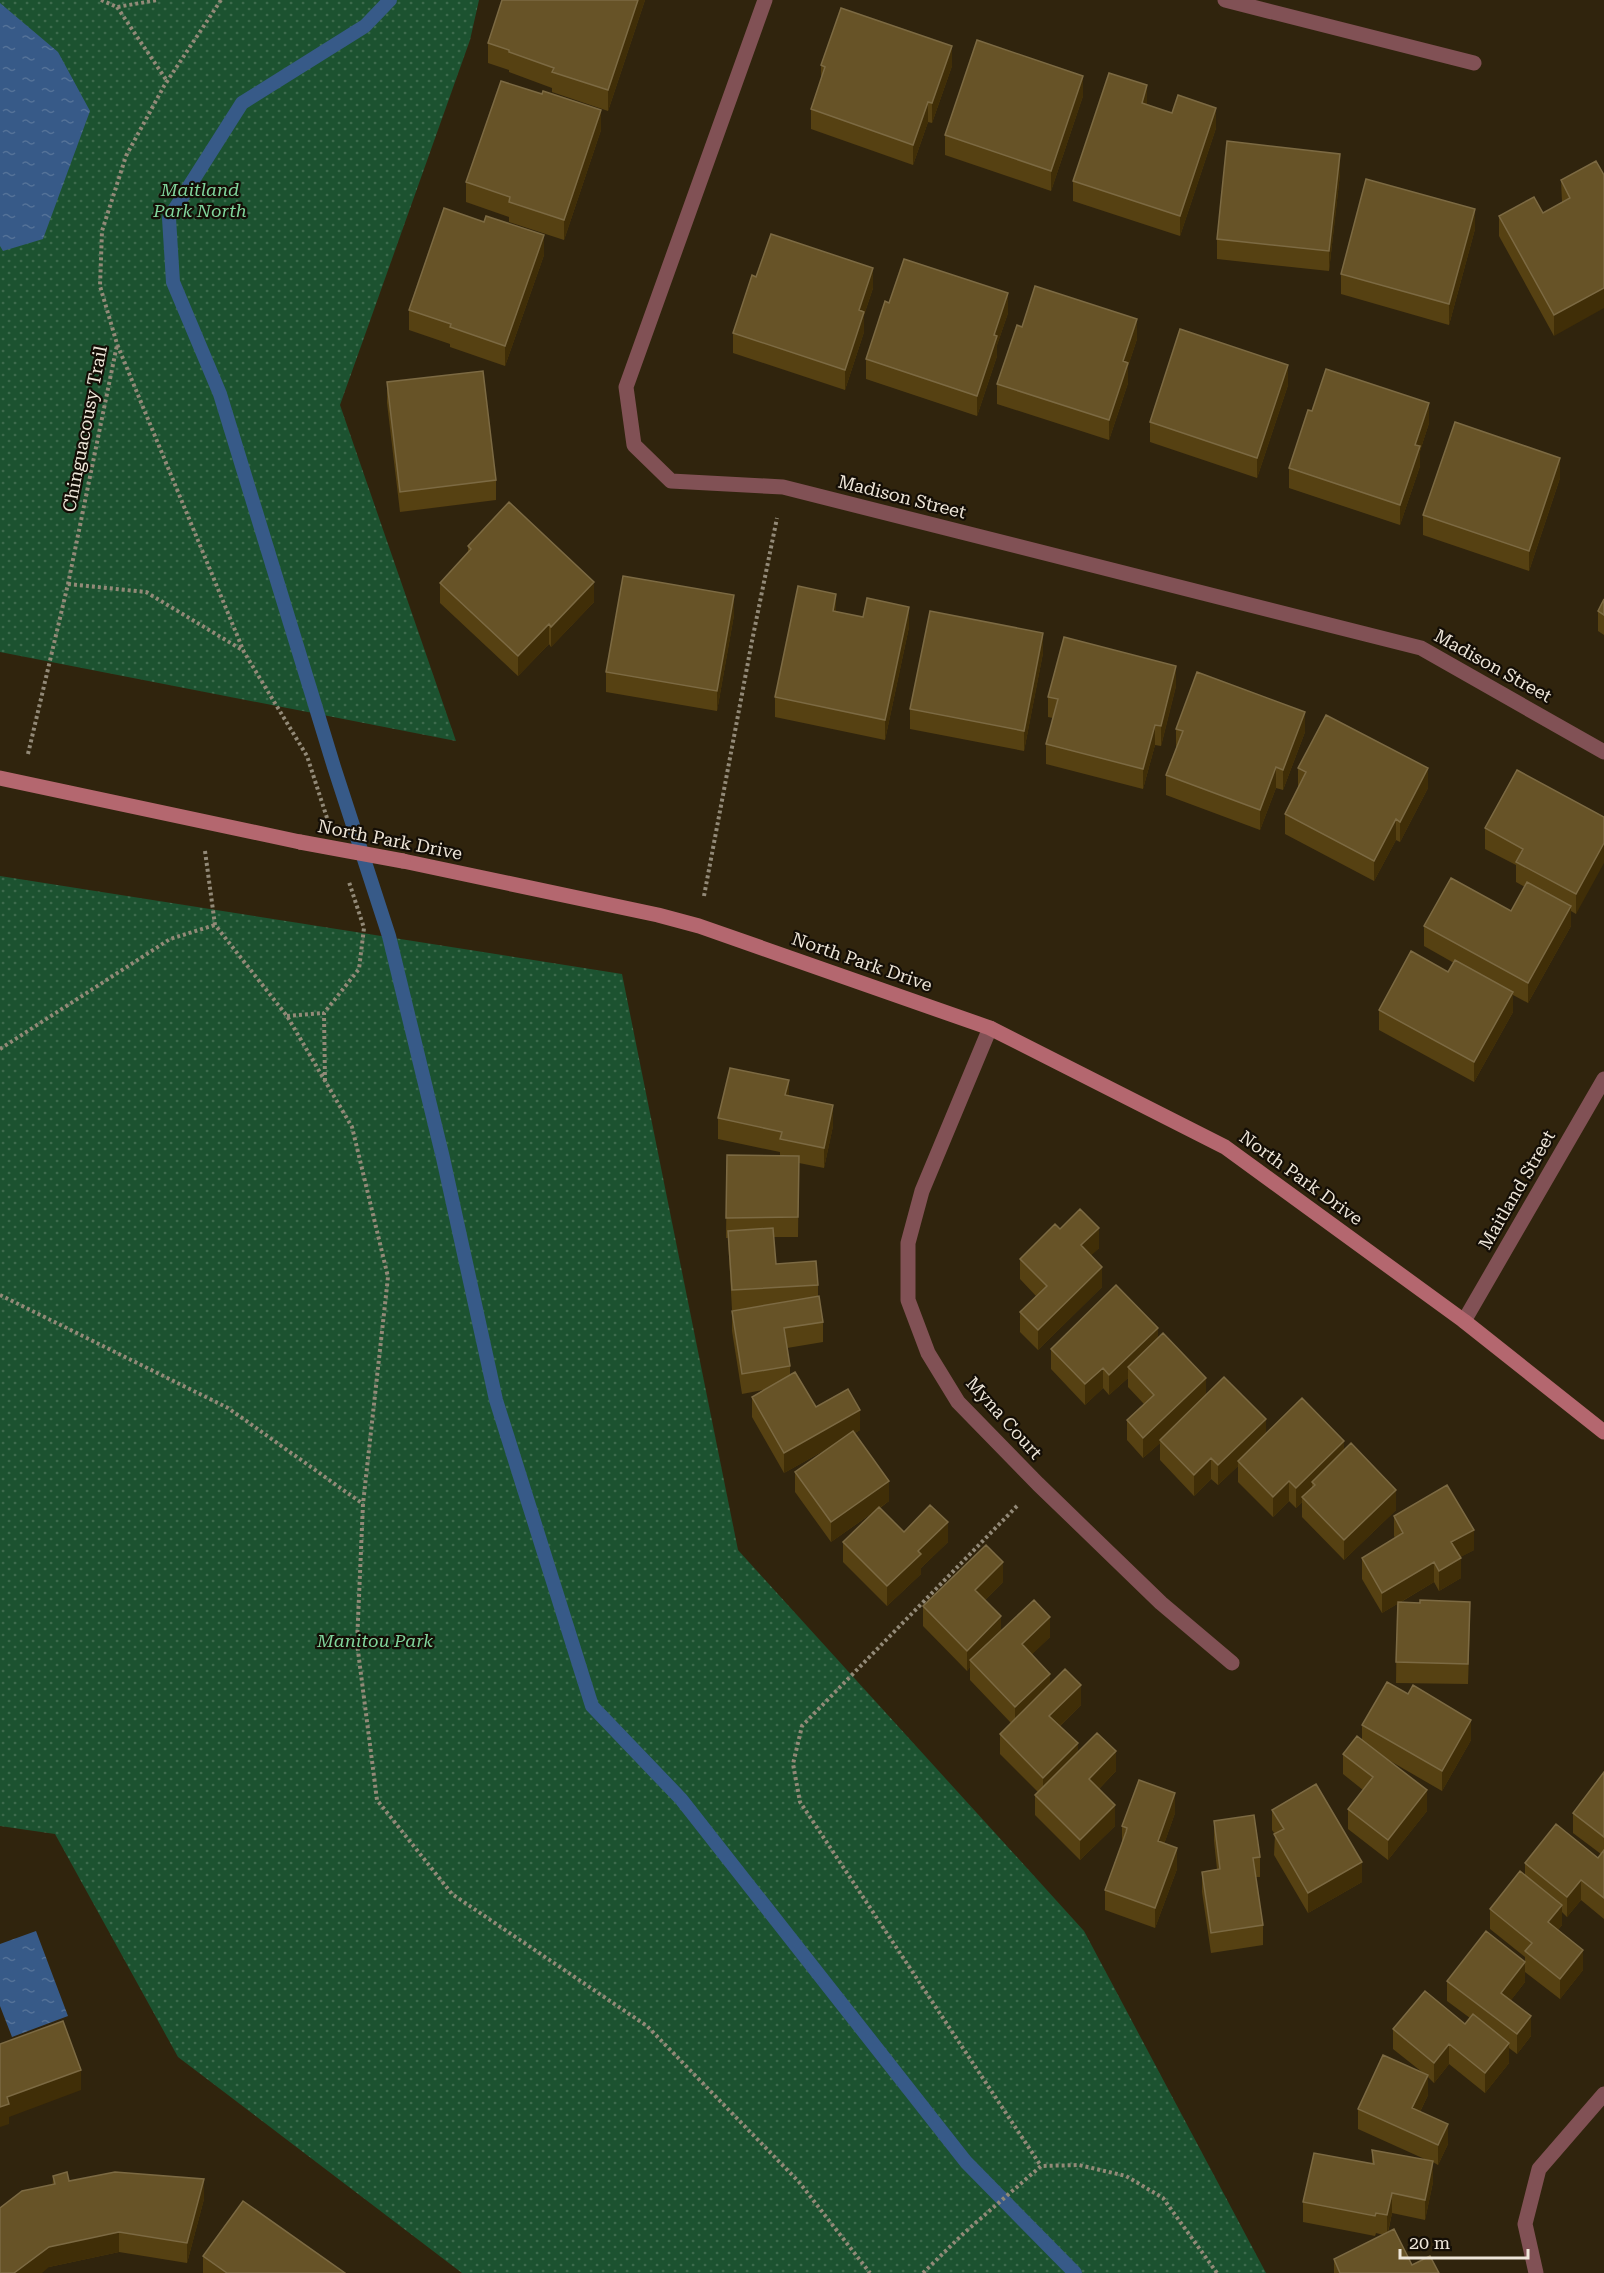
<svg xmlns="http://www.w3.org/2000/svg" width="1604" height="2273" font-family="'Roboto Serif',serif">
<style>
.park{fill:url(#park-dots)}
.water{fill:url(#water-ripples)}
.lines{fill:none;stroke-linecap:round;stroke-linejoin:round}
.stream{stroke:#375a88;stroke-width:14}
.path{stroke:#938a78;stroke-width:4;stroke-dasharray:3 3;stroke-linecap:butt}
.minor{stroke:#815155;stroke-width:15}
.secondary{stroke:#b4676f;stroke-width:15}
.secondary-bridge{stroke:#b4676f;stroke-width:15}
.wall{fill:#564112}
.shaded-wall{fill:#402e07}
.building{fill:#675327;stroke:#7c6a43;stroke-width:1.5}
.labels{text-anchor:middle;stroke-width:4.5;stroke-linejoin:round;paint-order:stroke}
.park-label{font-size:18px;font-style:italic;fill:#81d59c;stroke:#140e06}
.street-label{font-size:18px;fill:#eee6d9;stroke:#140e06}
</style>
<defs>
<pattern id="park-dots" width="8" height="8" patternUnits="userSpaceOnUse" patternTransform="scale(1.5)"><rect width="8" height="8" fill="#1c5230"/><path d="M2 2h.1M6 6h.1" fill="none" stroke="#3d6b4d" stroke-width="1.8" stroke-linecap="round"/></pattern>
<pattern id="water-ripples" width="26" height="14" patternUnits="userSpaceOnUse" patternTransform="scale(1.5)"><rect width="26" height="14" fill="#375a88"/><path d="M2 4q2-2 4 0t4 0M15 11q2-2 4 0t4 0" fill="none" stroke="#547298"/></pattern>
</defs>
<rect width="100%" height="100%" fill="#30240d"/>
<path class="park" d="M0,0H479L470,40L340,405L456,741L0,652Z
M0,876L622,974L738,1550L1084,1931L1266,2273H462L178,2057L55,1834L0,1826Z"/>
<path class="water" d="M0,3L58,52L90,111L43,239L3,251L0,246Z
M36,1931L68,2016L12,2037L0,2006V1944Z"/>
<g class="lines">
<path class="stream" d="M390,0L365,26L242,103L169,218L173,282L220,394L334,767L389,936L443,1158L496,1400L592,1706L681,1799L966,2162L1075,2273"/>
<path class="path" d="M101,0L117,7L158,0
M221,0L164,86L126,156L102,231L100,286L117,344L244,652L307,756L327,818
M117,7L167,81
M68,584L146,592L244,651
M28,754L68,584L117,345
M205,851L215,925L287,1016L352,1127L388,1277L363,1504L357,1643L377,1800L452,1894L647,2026L799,2182L870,2273
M704,896L752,641L777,518
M287,1016L324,1013
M0,1049L170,939L215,925
M325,1081L324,1013L359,969L364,928L349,882
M0,1295L228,1408L363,1504
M1017,1506L802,1726L793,1764L800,1802L1041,2166
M923,2273L964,2233L1041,2166L1079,2165L1126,2176L1163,2198L1217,2273"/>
<path class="minor" d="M765,0L626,387L634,445L671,481L783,487L1421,648L1604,752
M1225,0L1474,63
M990,1028L922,1191L908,1243V1300L928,1353L958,1402L1038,1484L1161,1603L1232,1663
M1464,1321L1604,1079
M1536,2273L1525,2224L1539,2169L1604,2094"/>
<path class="secondary" d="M0,778L300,842
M403,861L658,915L699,926L990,1028L1225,1147L1464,1321L1604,1432"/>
<path class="secondary-bridge" d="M300,842L403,861"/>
</g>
<path class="wall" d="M526,0H645L608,111L552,92V88L509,72V70L488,63V43Z
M821,65L952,66L932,123L928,122L913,165L811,129V109L821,79Z
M1083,96L1051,191L945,155V135Z
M1147,105L1216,128L1180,236L1073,201V181Z
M601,130L564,240L509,222V217L466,202V182Z
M1596,161L1554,336L1499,236V216L1543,213L1562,202L1561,180Z
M1340,174L1329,271L1217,259V239Z
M484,222L544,255L505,366L450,347V344L409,330V310Z
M1475,229L1449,325L1341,294V274Z
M756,277L873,288L864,315V332L845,390L733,353V333Z
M889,303L1008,313L997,345V356L977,416L866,379V359Z
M1022,327L1137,339L1128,366V383L1109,440L997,404V384Z
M387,382L496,480V500L400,512L387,403Z
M1288,385L1257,478L1150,442V422Z
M1312,411L1429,423L1420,451V466L1400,525L1289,488V468Z
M1560,478L1529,571L1423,535V515Z
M468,546L594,602L551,647L549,644L518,676L440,603V583L468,553Z
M1604,599V635L1598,631V611Z
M836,612L909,627L885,740L775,717V697Z
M734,615L717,711L606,692V672Z
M1043,653L1024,751L910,729V709Z
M1176,686L1161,746L1155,745L1143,789L1046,764V744L1053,718L1048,717V697Z
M1176,729L1305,732L1283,790L1276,788L1260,830L1166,795V775L1176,749Z
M1298,768L1428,788L1400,842L1396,840L1374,881L1285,834V814L1298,788Z
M1604,817L1576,914L1571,911V926L1528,1003L1513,995V1012L1474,1082L1379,1030V1010L1448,972L1454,963L1424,946V926L1511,911L1525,887L1516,882V865L1485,849V828Z
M789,1096L833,1126L824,1168L799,1163L798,1237H773L776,1264L818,1285V1296L823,1322V1342L787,1348L790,1366V1375L816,1407L860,1430L855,1433L889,1501L880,1508L904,1532L948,1542L921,1568V1574L887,1606L843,1562V1542L875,1511L831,1542L795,1492V1472L832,1446L784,1473L752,1417V1397L763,1390L742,1394L732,1331V1311L737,1310H732L728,1238H726L727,1155L780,1156V1152L718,1139V1118Z
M1060,1229L1099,1248L1091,1255L1102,1287L1038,1350L1020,1332V1312L1036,1296L1020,1279V1259Z
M1158,1337L1206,1394L1266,1434L1344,1449L1396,1510L1344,1560L1302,1517V1502L1296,1508L1289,1501L1273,1517L1238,1482V1466L1218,1485L1211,1479L1194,1496L1160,1460V1443L1143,1458L1127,1440V1420L1144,1404L1128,1387V1378L1109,1395L1103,1388L1085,1405L1051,1369V1349Z
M1394,1516L1474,1550L1460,1557L1461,1578L1439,1591L1434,1582L1401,1602L1470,1622L1468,1684L1396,1683L1397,1604L1382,1613L1362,1579V1558L1395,1538L1394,1536Z
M1003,1582L985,1600L1001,1631L1050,1637L1032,1654L1050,1683L1081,1705L1060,1726L1078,1752L1116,1771L1099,1789L1115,1826L1080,1860L1035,1815V1795L1038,1792L1000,1754V1734L1011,1723L970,1680V1667L967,1671L923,1626V1606Z
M1362,1725L1471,1740L1442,1791L1385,1758L1427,1811L1388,1860L1348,1829V1809L1363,1790L1343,1774V1754L1362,1741Z
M1604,1772V1919L1581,1900L1567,1917L1562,1912V1925L1558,1930L1583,1970L1560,1999L1525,1972V1982L1511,2000L1531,2036L1517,2054L1509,2048V2063L1485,2093L1449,2064L1434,2083L1428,2077V2095L1420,2112L1448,2144L1438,2165L1433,2162V2182L1425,2220L1392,2213L1388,2233L1412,2265L1340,2273L1384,2235L1376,2233L1375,2236L1303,2222V2202L1372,2164V2150L1429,2161L1358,2129V2109L1422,2072L1393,2049V2029L1465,2024L1470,2018L1447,2001V1981L1525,1962V1957L1490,1929V1909L1525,1875V1863L1598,1858L1601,1854L1573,1833V1813Z
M1272,1810L1362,1882L1308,1913L1274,1855L1275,1834L1272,1830Z
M1175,1813L1164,1844L1177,1869L1155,1928L1105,1910V1890L1122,1842V1826Z
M1214,1821L1260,1857V1877H1256L1263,1925V1945L1211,1953L1202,1892V1872L1217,1869L1214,1841Z
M53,2176L69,2181L204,2199L187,2263L119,2252L49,2267Z
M203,2256L345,2273H203Z
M1334,2259L1340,2273H1334Z"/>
<path class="shaded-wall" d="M638,0H645L608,111V90Z
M952,46V66L932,123V103Z
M1083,76V96L1051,191V171Z
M1147,85V105L1142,103Z
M928,102V122L913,165V145Z
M1216,108V128L1180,236V216Z
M601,110V130L564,240V220Z
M1340,154V174L1329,271V251Z
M1475,209V229L1449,325V304Z
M544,235V255L505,366V346Z
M873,268V288L864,315V332L845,390V370L859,310Z
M1604,288V308L1554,336V315Z
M1008,293V313L997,345V356L977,416V396L994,335Z
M1137,319V339L1128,366V383L1109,440V420L1123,361Z
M1288,365V385L1257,478V458Z
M1429,403V423L1420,451V466L1400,525V505L1415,445Z
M1560,458V478L1529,571V551Z
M594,582V602L551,647V627Z
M836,594V614L833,611Z
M734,595V615L717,711V691Z
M909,607V627L885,740V720Z
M549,624V644L518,676V656Z
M1043,633V653L1024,751V731Z
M1176,666V686L1161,746V726Z
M1305,712V732L1283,790V770Z
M1155,725V745L1143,789V769Z
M1276,767V788L1260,830V810Z
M1428,768V788L1400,842V822Z
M1396,819V840L1374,881V861Z
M1604,843V863L1576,914V894Z
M1571,906V926L1528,1003V983Z
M1513,992V1012L1474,1082V1062Z
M789,1080V1100L785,1095Z
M833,1105V1126L824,1168V1148Z
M1099,1228V1248L1081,1265V1245Z
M1102,1267V1287L1038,1350V1330Z
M1158,1328V1348L1128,1367V1378L1109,1395V1375Z
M1103,1368V1388L1085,1405V1384Z
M1206,1378V1398L1160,1440V1443L1143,1458V1438Z
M860,1410V1430L784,1473V1453Z
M1266,1419V1439L1238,1461V1466L1218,1485V1465Z
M1344,1441V1461L1315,1485L1312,1482V1493L1302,1497V1502L1296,1508V1488Z
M1211,1458V1479L1194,1496V1475Z
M889,1481V1501L831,1542V1522Z
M1289,1481V1501L1273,1517V1497Z
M1396,1490V1510L1344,1560V1540Z
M948,1522V1542L921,1568V1574L887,1606V1586L918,1551Z
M1474,1530V1550L1451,1562V1542Z
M1461,1558V1578L1439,1591V1571Z
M1003,1562V1582L975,1610V1590Z
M1434,1562V1582L1382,1613V1593Z
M1001,1616V1637L970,1660V1667L967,1671V1651Z
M1050,1617V1637L1022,1664V1644Z
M1050,1674V1694L1015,1727V1707Z
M1081,1685V1705L1049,1736V1716Z
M1471,1720V1740L1442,1791V1771Z
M1078,1743V1764L1043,1798V1778Z
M1116,1751V1771L1089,1799V1779Z
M1427,1790V1811L1388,1860V1840Z
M1175,1793V1813L1158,1861V1841Z
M1115,1805V1826L1080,1860V1840Z
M1177,1848V1869L1155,1928V1908Z
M1362,1862V1882L1308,1913V1893Z
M1581,1880V1900L1567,1917V1897Z
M1562,1905V1925L1548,1942V1922Z
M1583,1950V1970L1560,1999V1979Z
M1525,1962V1982L1501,2013V1993Z
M1531,2016V2036L1517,2054V2034Z
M1509,2043V2063L1485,2093V2073Z
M1449,2044V2064L1434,2083V2063Z
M81,2070V2090L9,2117V2124L0,2127V2107L7,2097Z
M1428,2075V2095L1412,2128V2108Z
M1448,2124V2144L1438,2165V2145Z
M1433,2161V2182L1425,2220V2200Z
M204,2179V2199L187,2263V2243Z
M1392,2193V2213L1387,2235V2215Z
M119,2232V2252L49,2267L42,2273H14L49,2247Z"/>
<path class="building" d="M502,0H638L608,90L552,72L554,68L509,52V50L488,43Z
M841,8L952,46L932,103L928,102L913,145L811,109L825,67L821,65Z
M977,40L1083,76L1051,171L945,135Z
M1109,73L1147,85L1142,103L1172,113L1178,95L1216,108L1180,216L1073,181Z
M501,81L542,94L543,91L601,110L564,220L509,202L510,197L466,182Z
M1227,141L1340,154L1329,251L1217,239Z
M1596,161L1604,175V288L1554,315L1499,216L1534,197L1543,213L1570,198L1561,180Z
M1366,179L1475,209L1449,304L1341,274Z
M444,208L484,222L486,216L544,235L505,346L450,327L451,324L409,310Z
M771,234L873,268L859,310L864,312L845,370L733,333L752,275L756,277Z
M904,259L1008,293L994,335L997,336L977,396L866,359L885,301L889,303Z
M1035,286L1137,319L1123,361L1128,363L1109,420L997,384L1017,325L1022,327Z
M1180,329L1288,365L1257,458L1150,422Z
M1326,369L1429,403L1415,445L1420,446L1400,505L1289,468L1308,410L1312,411Z
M483,371L496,480L400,492L387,382Z
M1455,422L1560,458L1529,551L1423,515Z
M509,502L594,582L551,627L549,624L518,656L440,583L471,549L468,546Z
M623,576L734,595L717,691L606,672Z
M798,586L836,594L833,611L863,617L867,598L909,607L885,720L775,697Z
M1604,599V615L1598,611Z
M930,611L1043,633L1024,731L910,709Z
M1064,637L1176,666L1161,726L1155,725L1143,769L1046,744L1058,699L1048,697Z
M1197,672L1305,712L1283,770L1276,767L1260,810L1166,775L1183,731L1176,729Z
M1326,715L1428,768L1400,822L1396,819L1374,861L1285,814L1306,772L1298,768Z
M1517,770L1604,817V843L1576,894L1516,862L1523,849L1485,828Z
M1451,878L1511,911L1527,882L1571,906L1528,983L1424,926Z
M1411,951L1448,972L1455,960L1513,992L1474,1062L1379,1010Z
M730,1068L789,1080L785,1095L833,1105L824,1148L780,1139L782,1132L718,1118Z
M727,1155L799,1156L798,1217L726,1218Z
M1080,1209L1099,1228L1081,1245L1102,1267L1038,1330L1020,1312L1047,1286L1020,1259L1055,1224L1060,1229Z
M773,1228L776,1264L816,1261L818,1285L732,1290L728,1231Z
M1116,1285L1158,1328L1109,1375L1103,1368L1085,1384L1051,1349Z
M819,1296L823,1322L784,1328L790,1366L742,1374L732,1311Z
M1163,1333L1206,1378L1143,1438L1127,1420L1154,1395L1128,1367Z
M795,1372L816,1407L848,1389L860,1410L784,1453L752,1397Z
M1224,1377L1266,1419L1218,1465L1211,1458L1194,1475L1160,1440Z
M1302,1398L1344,1441L1296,1488L1289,1481L1273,1497L1238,1461Z
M853,1431L889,1481L831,1522L795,1472Z
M1351,1443L1396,1490L1344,1540L1302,1497L1315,1485L1312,1482Z
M1447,1485L1474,1530L1451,1542L1461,1558L1439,1571L1434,1562L1382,1593L1362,1558L1403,1533L1394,1516Z
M930,1505L948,1522L918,1551L921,1554L887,1586L843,1542L879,1507L904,1532Z
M986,1545L1003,1562L975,1590L1001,1616L967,1651L923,1606Z
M1034,1600L1050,1617L1022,1644L1050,1674L1015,1707L970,1660Z
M1420,1600L1470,1602L1468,1664L1396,1662L1398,1602L1420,1603Z
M1065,1669L1081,1685L1049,1716L1078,1743L1043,1778L1000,1734Z
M1387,1682L1408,1694L1413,1685L1471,1720L1442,1771L1362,1725Z
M1097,1733L1116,1751L1089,1779L1115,1805L1080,1840L1035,1795Z
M1357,1736L1427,1790L1388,1840L1348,1809L1373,1777L1343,1754Z
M1604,1772V1837L1573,1813Z
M1139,1780L1175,1793L1158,1841L1177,1848L1155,1908L1105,1890L1126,1832L1127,1828L1122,1826Z
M1316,1784L1362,1862L1308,1893L1274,1834L1284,1829L1272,1810Z
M1254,1815L1260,1857L1253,1858L1263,1925L1211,1933L1202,1872L1220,1869L1214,1821Z
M1556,1824L1598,1858L1604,1850V1898L1581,1880L1567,1897L1525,1863Z
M1520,1871L1562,1905L1548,1922L1583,1950L1560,1979L1525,1951L1532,1943L1490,1909Z
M1486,1931L1525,1962L1501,1993L1531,2016L1517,2034L1447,1981Z
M1425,1991L1465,2024L1473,2014L1509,2043L1485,2073L1449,2044L1434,2063L1393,2029Z
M63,2021L81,2070L7,2097L9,2104L0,2107V2044Z
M1383,2055L1428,2075L1412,2108L1448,2124L1438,2145L1358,2109Z
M1372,2150L1433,2161L1425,2200L1392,2193L1387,2215L1376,2213L1375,2216L1303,2202L1314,2153L1374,2164Z
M67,2172L69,2181L115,2172L204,2179L187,2243L119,2232L49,2247L14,2273H0V2208L22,2191L55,2184L53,2176Z
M243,2201L345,2273H227L203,2256Z
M1394,2229L1412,2265L1430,2256L1439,2273H1340L1334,2259Z"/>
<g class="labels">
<g class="park-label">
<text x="200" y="196">Maitland<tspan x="200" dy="21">Park North</tspan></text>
<text x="375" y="1647">Manitou Park</text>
</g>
<g class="street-label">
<text transform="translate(85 429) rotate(-79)" y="6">Chinguacousy Trail</text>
<text transform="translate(902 497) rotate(14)" y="6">Madison Street</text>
<text transform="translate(1493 666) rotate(29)" y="6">Madison Street</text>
<text transform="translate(390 840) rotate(11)" y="6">North Park Drive</text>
<text transform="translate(862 962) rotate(19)" y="6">North Park Drive</text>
<text transform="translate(1301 1178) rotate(36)" y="6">North Park Drive</text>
<text transform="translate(1517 1190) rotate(-60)" y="6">Maitland Street</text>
<text transform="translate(1004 1418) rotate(48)" y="6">Myna Court</text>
</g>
</g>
<path d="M1400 2249v9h128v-9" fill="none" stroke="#eee6d9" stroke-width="3"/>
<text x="1409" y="2249" font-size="18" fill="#eee6d9" stroke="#140e06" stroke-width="4.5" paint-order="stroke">20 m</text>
</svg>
